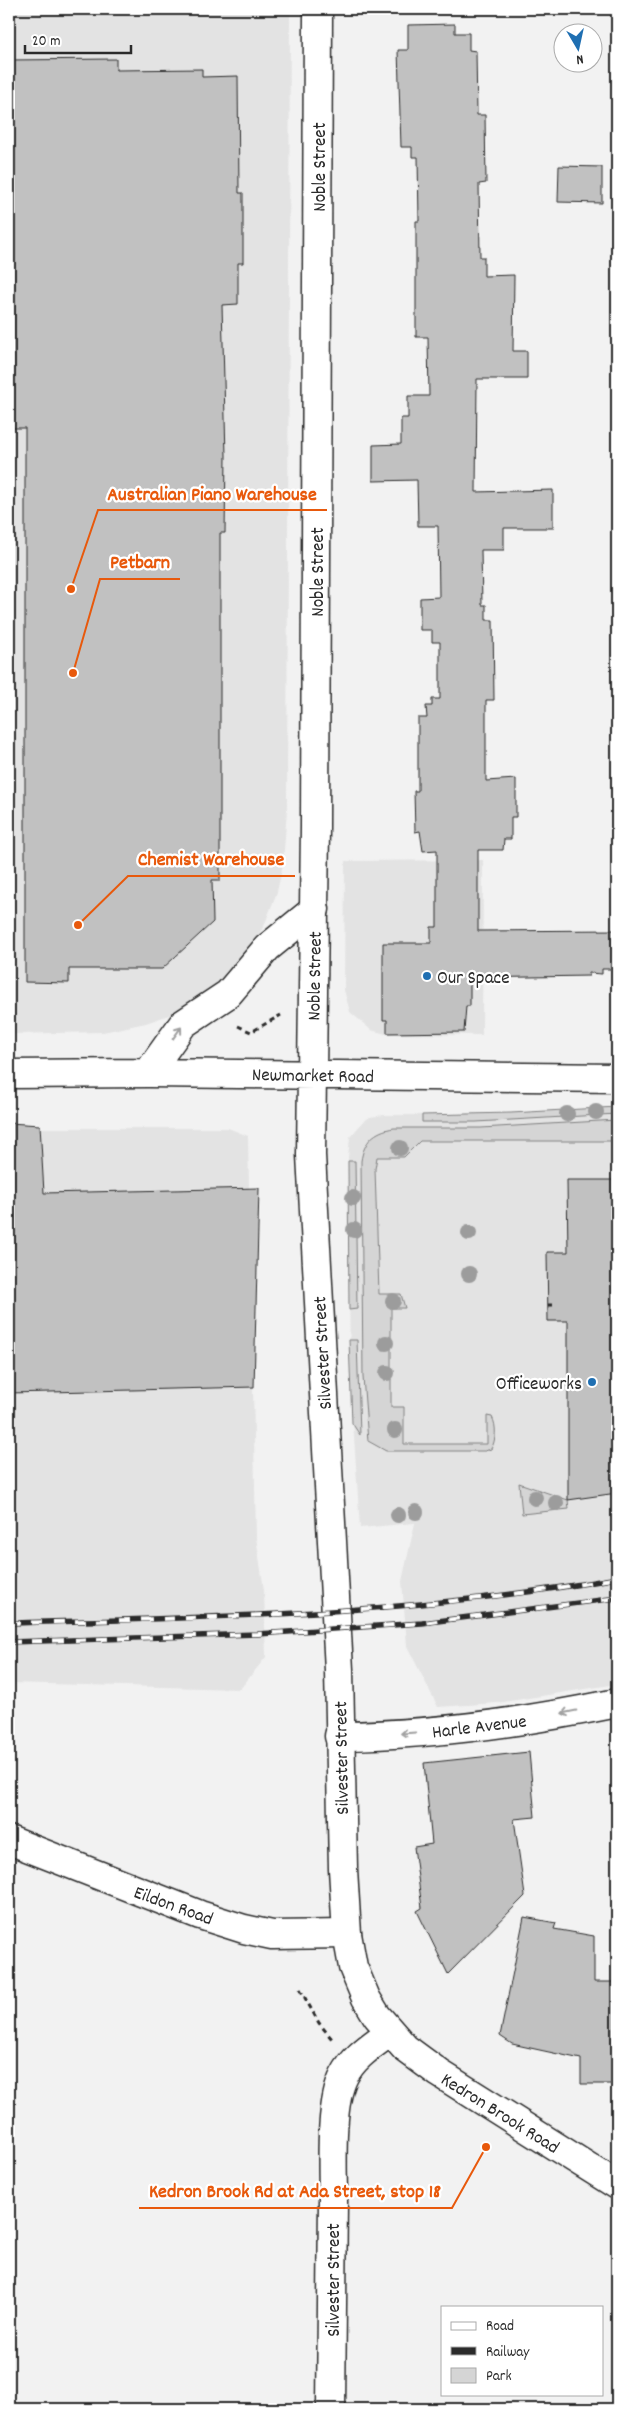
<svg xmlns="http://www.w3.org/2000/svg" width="626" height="2418" font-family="Dekko,sans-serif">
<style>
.built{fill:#e3e3e3}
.green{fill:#d5d5d5;stroke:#808080}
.building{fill:#c1c1c1;stroke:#2b2b2b}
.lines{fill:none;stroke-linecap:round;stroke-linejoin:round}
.minor-casing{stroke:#2b2b2b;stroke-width:31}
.major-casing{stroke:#2b2b2b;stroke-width:31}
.path{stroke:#2b2b2b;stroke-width:3;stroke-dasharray:5 4;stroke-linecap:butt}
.minor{stroke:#fff;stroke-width:28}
.major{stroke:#fff;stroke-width:28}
.rail-casing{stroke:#2b2b2b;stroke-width:5.5}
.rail{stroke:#fff;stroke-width:4;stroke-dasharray:11;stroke-linecap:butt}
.tree{fill:#9c9c9c}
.oneway{stroke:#a0a0a0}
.poi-dot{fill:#1f6fb2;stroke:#fff;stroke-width:2}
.labels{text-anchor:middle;stroke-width:4.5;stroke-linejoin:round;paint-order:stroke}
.street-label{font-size:19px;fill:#2b2b2b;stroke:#fff}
.poi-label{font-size:19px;fill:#2b2b2b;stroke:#fff;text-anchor:start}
.leader{fill:none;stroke:#e8590c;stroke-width:2}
.callout-dot{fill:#e8590c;stroke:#fff;stroke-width:2}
.callout-label{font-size:20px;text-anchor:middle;font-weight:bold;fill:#e8590c;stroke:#fff;stroke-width:4.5;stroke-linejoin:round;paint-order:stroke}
</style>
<rect width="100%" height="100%" fill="#f2f2f2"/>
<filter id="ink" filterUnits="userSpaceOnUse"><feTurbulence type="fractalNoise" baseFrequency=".02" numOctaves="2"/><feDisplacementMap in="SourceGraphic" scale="10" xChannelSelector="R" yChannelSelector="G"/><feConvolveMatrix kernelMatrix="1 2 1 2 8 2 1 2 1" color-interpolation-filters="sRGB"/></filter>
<g filter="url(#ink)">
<path class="built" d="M9,9H290L287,810L283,864L277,892L264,926L241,962L213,990L169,1015L146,1023L103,1032L9,1034Z
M483,860L482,1035L386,1034L371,1030L350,1012L344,990L345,861Z
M617,1107V1684L497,1703L438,1707L407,1646L402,1581L415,1523L360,1528L350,1375L348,1158L350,1137L363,1122L370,1117L384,1115H481Z
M9,1128H228L248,1136L256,1537L264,1590L266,1657L240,1689L9,1683Z"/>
<path class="green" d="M617,1107V1114L476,1122H422V1115L511,1113Z
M617,1120V1141H420L404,1157H377L375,1169L379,1294H401L405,1308H391V1407H404V1444H487V1416L492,1417C497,1426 496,1441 491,1449L485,1451H386L368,1441L363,1377L361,1161C364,1141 374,1131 394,1128H481Z
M348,1161H355L357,1309L349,1310Z
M349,1340H357L360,1435L352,1423Z
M519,1483L568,1500L569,1509L522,1514Z"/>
<path class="building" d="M455,24V33H469V50L476,51L477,115H485L486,183L479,184L480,257H484V276L514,275L513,351H527V379H477L476,492L553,490V528H504V550H481L482,605H486V620H493L494,700H486V781L516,779V817H511V839H504L503,850H478V931L617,930V969H602V974L589,973V976L470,978V1006H466L464,1032L387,1033V1020H383V943H431V927H437V850L423,851L420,831L415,832L414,791H418V718H427L426,706H432V699H440V642H432V630H420V598L439,597L438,526H418L417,480L373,481V445L401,444V418H408V396H429L428,337H416V221H419L418,157H412V147H401L398,50H408V25Z
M116,59V70L202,69V77L238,76L239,193H243V263H238V304L222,305L226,456L225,533H220V880H212L213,922L162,969H69V983L25,982V428H9V60Z
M559,166L602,167V203L558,202Z
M9,1123L40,1125L44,1193L259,1188L254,1387L9,1393Z
M567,1180H617V1493L568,1500V1321H548L547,1252H568Z
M529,1752L535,1817L514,1819L525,1896L448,1974L417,1911L422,1908L414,1847L432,1844L424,1763Z
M524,1917L556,1923L554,1929L594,1936V1982H617V2084H581V2059L512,2044L500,2036Z"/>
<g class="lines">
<defs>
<path id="minor" d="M312,1074L315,827L318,9
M339,1736C433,1735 525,1722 617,1703
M9,1840L200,1915L244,1929L272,1935L347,1934
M331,2409C331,2340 332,2270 333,2200C333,2167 329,2105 344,2076C354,2056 373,2045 390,2032"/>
<path id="major" d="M148,1073L183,1024L228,994L267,948L315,909
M9,1074L148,1073L617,1078
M312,1074L311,1155L339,1670L343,1869L347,1934L353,1967L366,1998L377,2016L405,2048L439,2073L617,2185"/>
</defs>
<use href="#minor" class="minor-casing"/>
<use href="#major" class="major-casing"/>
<path class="path" d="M238,1026L251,1032L281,1015
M548,1305H557
M300,1989L319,2023L332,2039"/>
<use href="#minor" class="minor"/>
<use href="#major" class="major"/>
<defs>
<path id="rail" d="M9,1623C212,1618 417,1614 617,1578
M9,1642L258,1634L422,1623L617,1598"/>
</defs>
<use href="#rail" class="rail-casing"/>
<use href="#rail" class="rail"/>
</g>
<g class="tree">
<circle cx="596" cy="1112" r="8"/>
<circle cx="567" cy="1114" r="8"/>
<circle cx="400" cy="1148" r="8"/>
<circle cx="353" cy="1198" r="8"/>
<circle cx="354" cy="1230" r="8"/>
<circle cx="469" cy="1233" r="8"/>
<circle cx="469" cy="1274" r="8"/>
<circle cx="393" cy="1301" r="8"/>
<circle cx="386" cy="1343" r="8"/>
<circle cx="387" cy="1373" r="8"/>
<circle cx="395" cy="1430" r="8"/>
<circle cx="535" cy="1498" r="8"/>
<circle cx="556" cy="1503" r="8"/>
<circle cx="416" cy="1512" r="8"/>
<circle cx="398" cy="1515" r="8"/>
</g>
<defs><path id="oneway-shaft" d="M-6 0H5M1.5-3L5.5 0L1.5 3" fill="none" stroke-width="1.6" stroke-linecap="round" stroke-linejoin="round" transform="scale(1.25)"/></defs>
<g class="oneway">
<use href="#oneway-shaft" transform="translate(177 1033) rotate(-54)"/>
<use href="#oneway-shaft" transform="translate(569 1712) rotate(169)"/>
<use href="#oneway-shaft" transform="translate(408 1733) rotate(176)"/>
</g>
</g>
<g class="poi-dot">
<circle cx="427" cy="976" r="5"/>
<circle cx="592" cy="1382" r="5"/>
</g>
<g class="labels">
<g class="street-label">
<text transform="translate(318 167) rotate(-90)" y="7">Noble Street</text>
<text transform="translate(316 572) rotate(-90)" y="7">Noble Street</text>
<text transform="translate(313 976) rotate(-89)" y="7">Noble Street</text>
<text transform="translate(313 1074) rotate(1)" y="7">Newmarket Road</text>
<text transform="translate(321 1353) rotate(-93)" y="7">Silvester Street</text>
<text transform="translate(479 1725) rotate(-7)" y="7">Harle Avenue</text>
<text transform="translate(340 1758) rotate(-91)" y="7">Silvester Street</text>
<text transform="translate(174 1904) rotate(20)" y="7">Eildon Road</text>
<text transform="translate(501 2112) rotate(32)" y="7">Kedron Brook Road</text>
<text transform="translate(332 2280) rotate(-90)" y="7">Silvester Street</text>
</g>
<g class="poi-label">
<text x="437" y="983">Our Space</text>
<text x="582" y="1389" text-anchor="end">Officeworks</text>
</g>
</g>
<path class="leader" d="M71 589L98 510H327M73 673L100 579H180M78 925L128 876H295M486 2147L452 2208H139"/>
<g class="callout-dot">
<circle cx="71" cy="589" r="5"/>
<circle cx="73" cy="673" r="5"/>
<circle cx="78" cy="925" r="5"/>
<circle cx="486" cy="2147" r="5"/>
</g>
<g class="callout-label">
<text x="212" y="500">Australian Piano Warehouse</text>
<text x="140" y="568">Petbarn</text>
<text x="211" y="865">Chemist Warehouse</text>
<text x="295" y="2197">Kedron Brook Rd at Ada Street, stop 18</text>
</g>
<rect width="626" height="2418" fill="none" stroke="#fff" stroke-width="30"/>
<rect x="15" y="15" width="596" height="2388" fill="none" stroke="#2b2b2b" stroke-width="2" filter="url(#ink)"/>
<rect x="441" y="2306" width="162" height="90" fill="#ffffff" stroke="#aaaaaa"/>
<rect x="451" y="2322" width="25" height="8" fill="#ffffff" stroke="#aaaaaa"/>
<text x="486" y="2330" font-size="15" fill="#2b2b2b">Road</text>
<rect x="451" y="2347" width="25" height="8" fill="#2b2b2b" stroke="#aaaaaa"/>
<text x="486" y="2356" font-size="15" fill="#2b2b2b">Railway</text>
<rect x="451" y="2368" width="25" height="15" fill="#d5d5d5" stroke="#aaaaaa"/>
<text x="486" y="2380" font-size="15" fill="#2b2b2b">Park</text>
<g transform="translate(578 48) rotate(171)"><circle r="24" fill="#ffffff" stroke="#aaaaaa"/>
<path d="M0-4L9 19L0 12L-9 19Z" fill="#1f6fb2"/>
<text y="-8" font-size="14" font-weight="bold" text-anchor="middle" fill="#2b2b2b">N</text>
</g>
<path d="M25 45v8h106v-8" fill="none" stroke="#2b2b2b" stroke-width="2.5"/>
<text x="32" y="45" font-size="15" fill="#2b2b2b" stroke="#ffffff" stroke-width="4" paint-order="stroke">20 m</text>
</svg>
